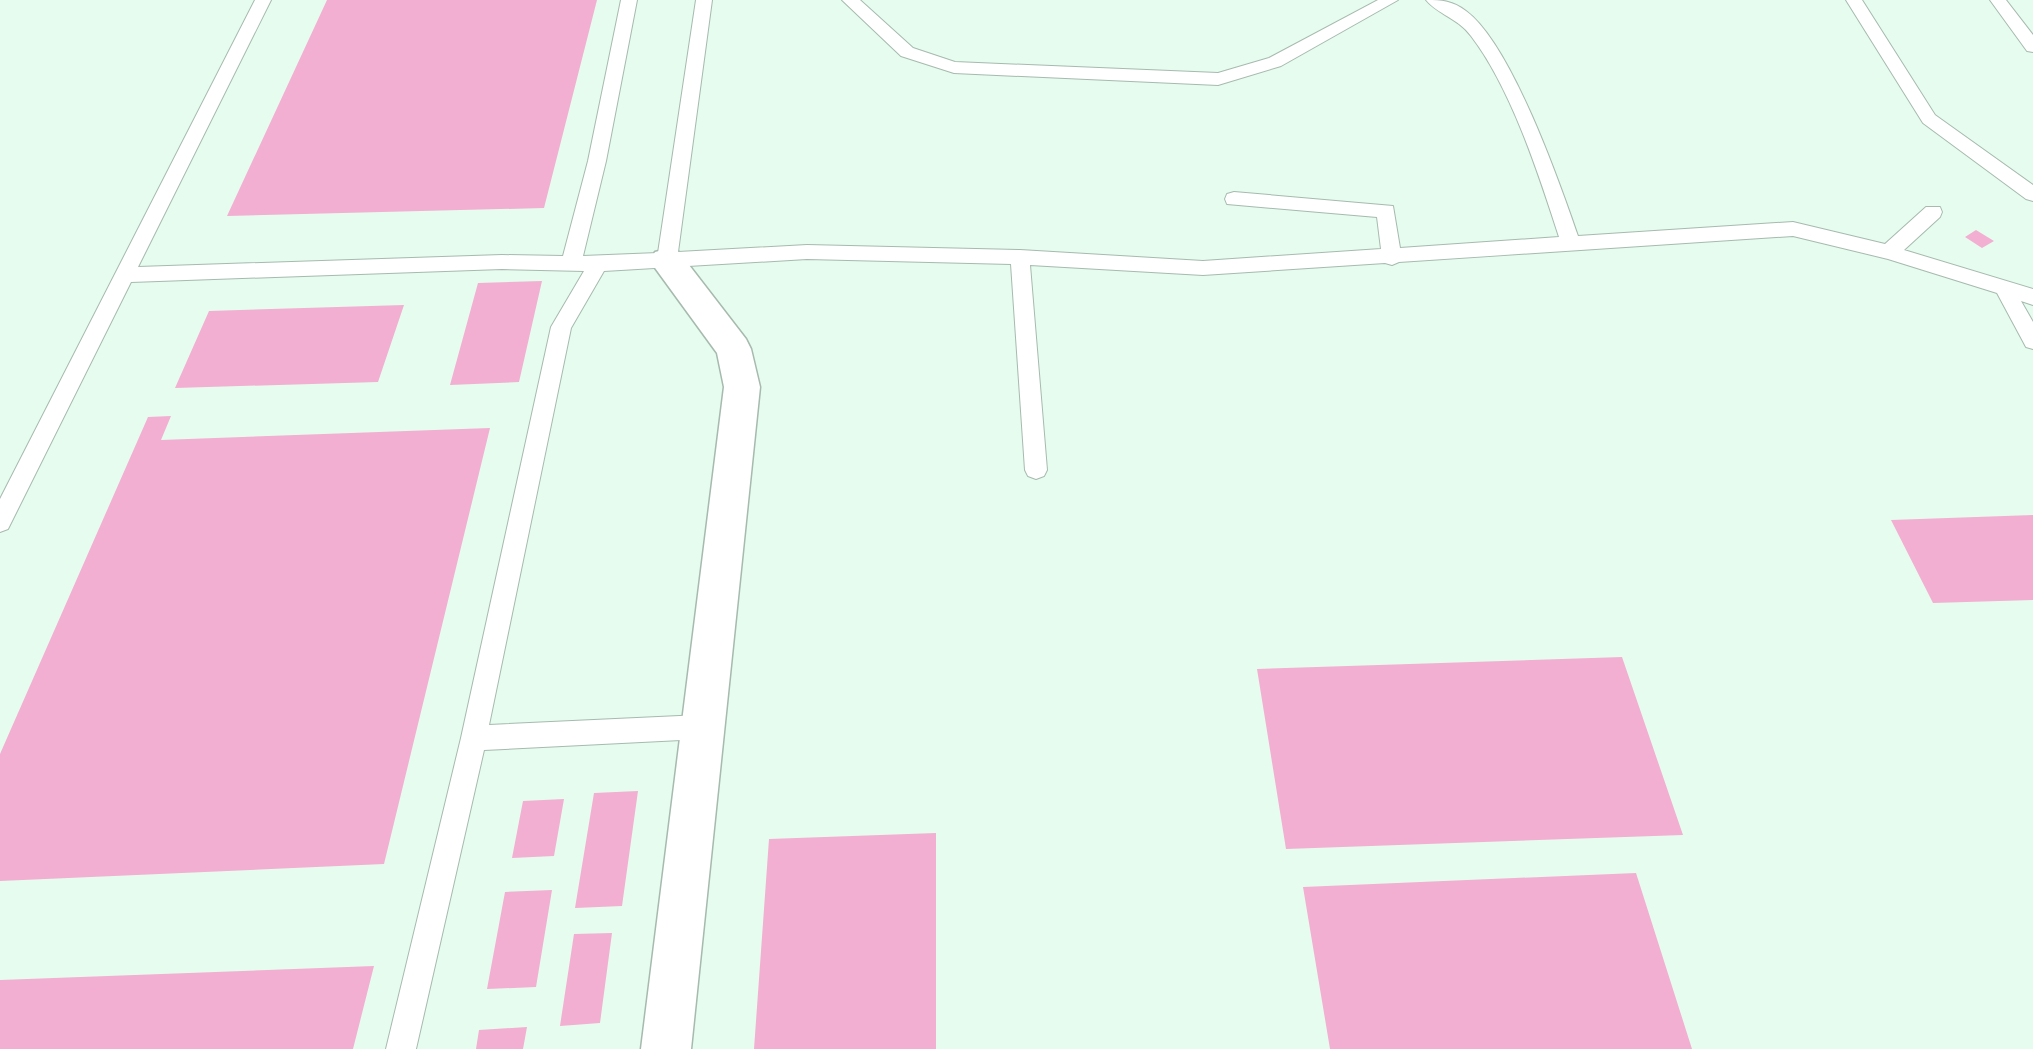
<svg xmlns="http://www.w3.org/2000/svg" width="2033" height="1049" font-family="'Source Serif 4',serif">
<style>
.building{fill:#f2afd1}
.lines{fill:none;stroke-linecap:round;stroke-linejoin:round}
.lane-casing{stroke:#a6baae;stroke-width:2}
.street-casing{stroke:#a6baae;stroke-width:3}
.lane{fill:#fff;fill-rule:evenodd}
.street{fill:#fff;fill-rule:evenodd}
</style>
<rect width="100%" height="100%" fill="#e6fcef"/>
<path class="building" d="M327,0H597L544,208L227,216Z
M1976,230L1994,241L1982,248L1965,237Z
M542,281L519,382L450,385L478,283Z
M404,305L378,382L175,388L209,311Z
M171,416L161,440L490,428L384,864L0,881V754L148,417Z
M2033,515V600L1933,603L1891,520Z
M1622,657L1683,835L1286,849L1257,669Z
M638,791L622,906L575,908L594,793Z
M564,799L554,856L512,858L523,801Z
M936,833V1049H754L769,839Z
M1636,873L1692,1049H1330L1303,887Z
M552,890L536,987L487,989L505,892Z
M612,933L600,1023L560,1026L574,934Z
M374,966L353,1049H0V980Z
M527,1027L523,1049H476L479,1030Z"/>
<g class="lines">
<defs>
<path id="lane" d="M255,0H271L138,267L502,255L563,256L588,161L621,0H637L606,161L583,256L658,253L696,0H712L678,252L807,245L1020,250L1203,261L1381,249L1377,217L1227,204L1225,199L1227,194L1234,192L1393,206L1400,248L1559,237C1539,175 1511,88 1471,36C1458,18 1437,14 1426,0C1442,0 1453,1 1466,11C1511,44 1559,181 1578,236L1793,222L1885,244L1926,207H1940L1942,212L1940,217L1904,250L2033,289V305L2021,301L2033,322V349L2026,347L1997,293L1888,259L1793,236L1399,262L1392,265L1385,263L1203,275L1030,265L1047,470L1044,476L1036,479L1028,476L1025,470L1011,264L807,259L604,271L571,328L489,725L701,715L710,719L714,727L710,735L701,739L484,750L416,1049H386L461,738L551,327L584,271L502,269L131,282L8,529L0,532V499Z
M842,0H860L913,48L955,62L1218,73L1269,58L1378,0H1398L1281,66L1218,85L954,73L901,56Z
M1846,0H1862L1935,115L2033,185V201L2026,199L1923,123Z
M1990,0H2006L2033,35V52L2027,51Z"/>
<path id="street" d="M667,249L679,252L746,339L751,349L760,387L691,1049H641L724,387L717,353L650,261L655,252Z"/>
</defs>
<use href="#lane" class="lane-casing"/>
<use href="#street" class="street-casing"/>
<use href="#lane" class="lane"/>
<use href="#street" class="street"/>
</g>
</svg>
